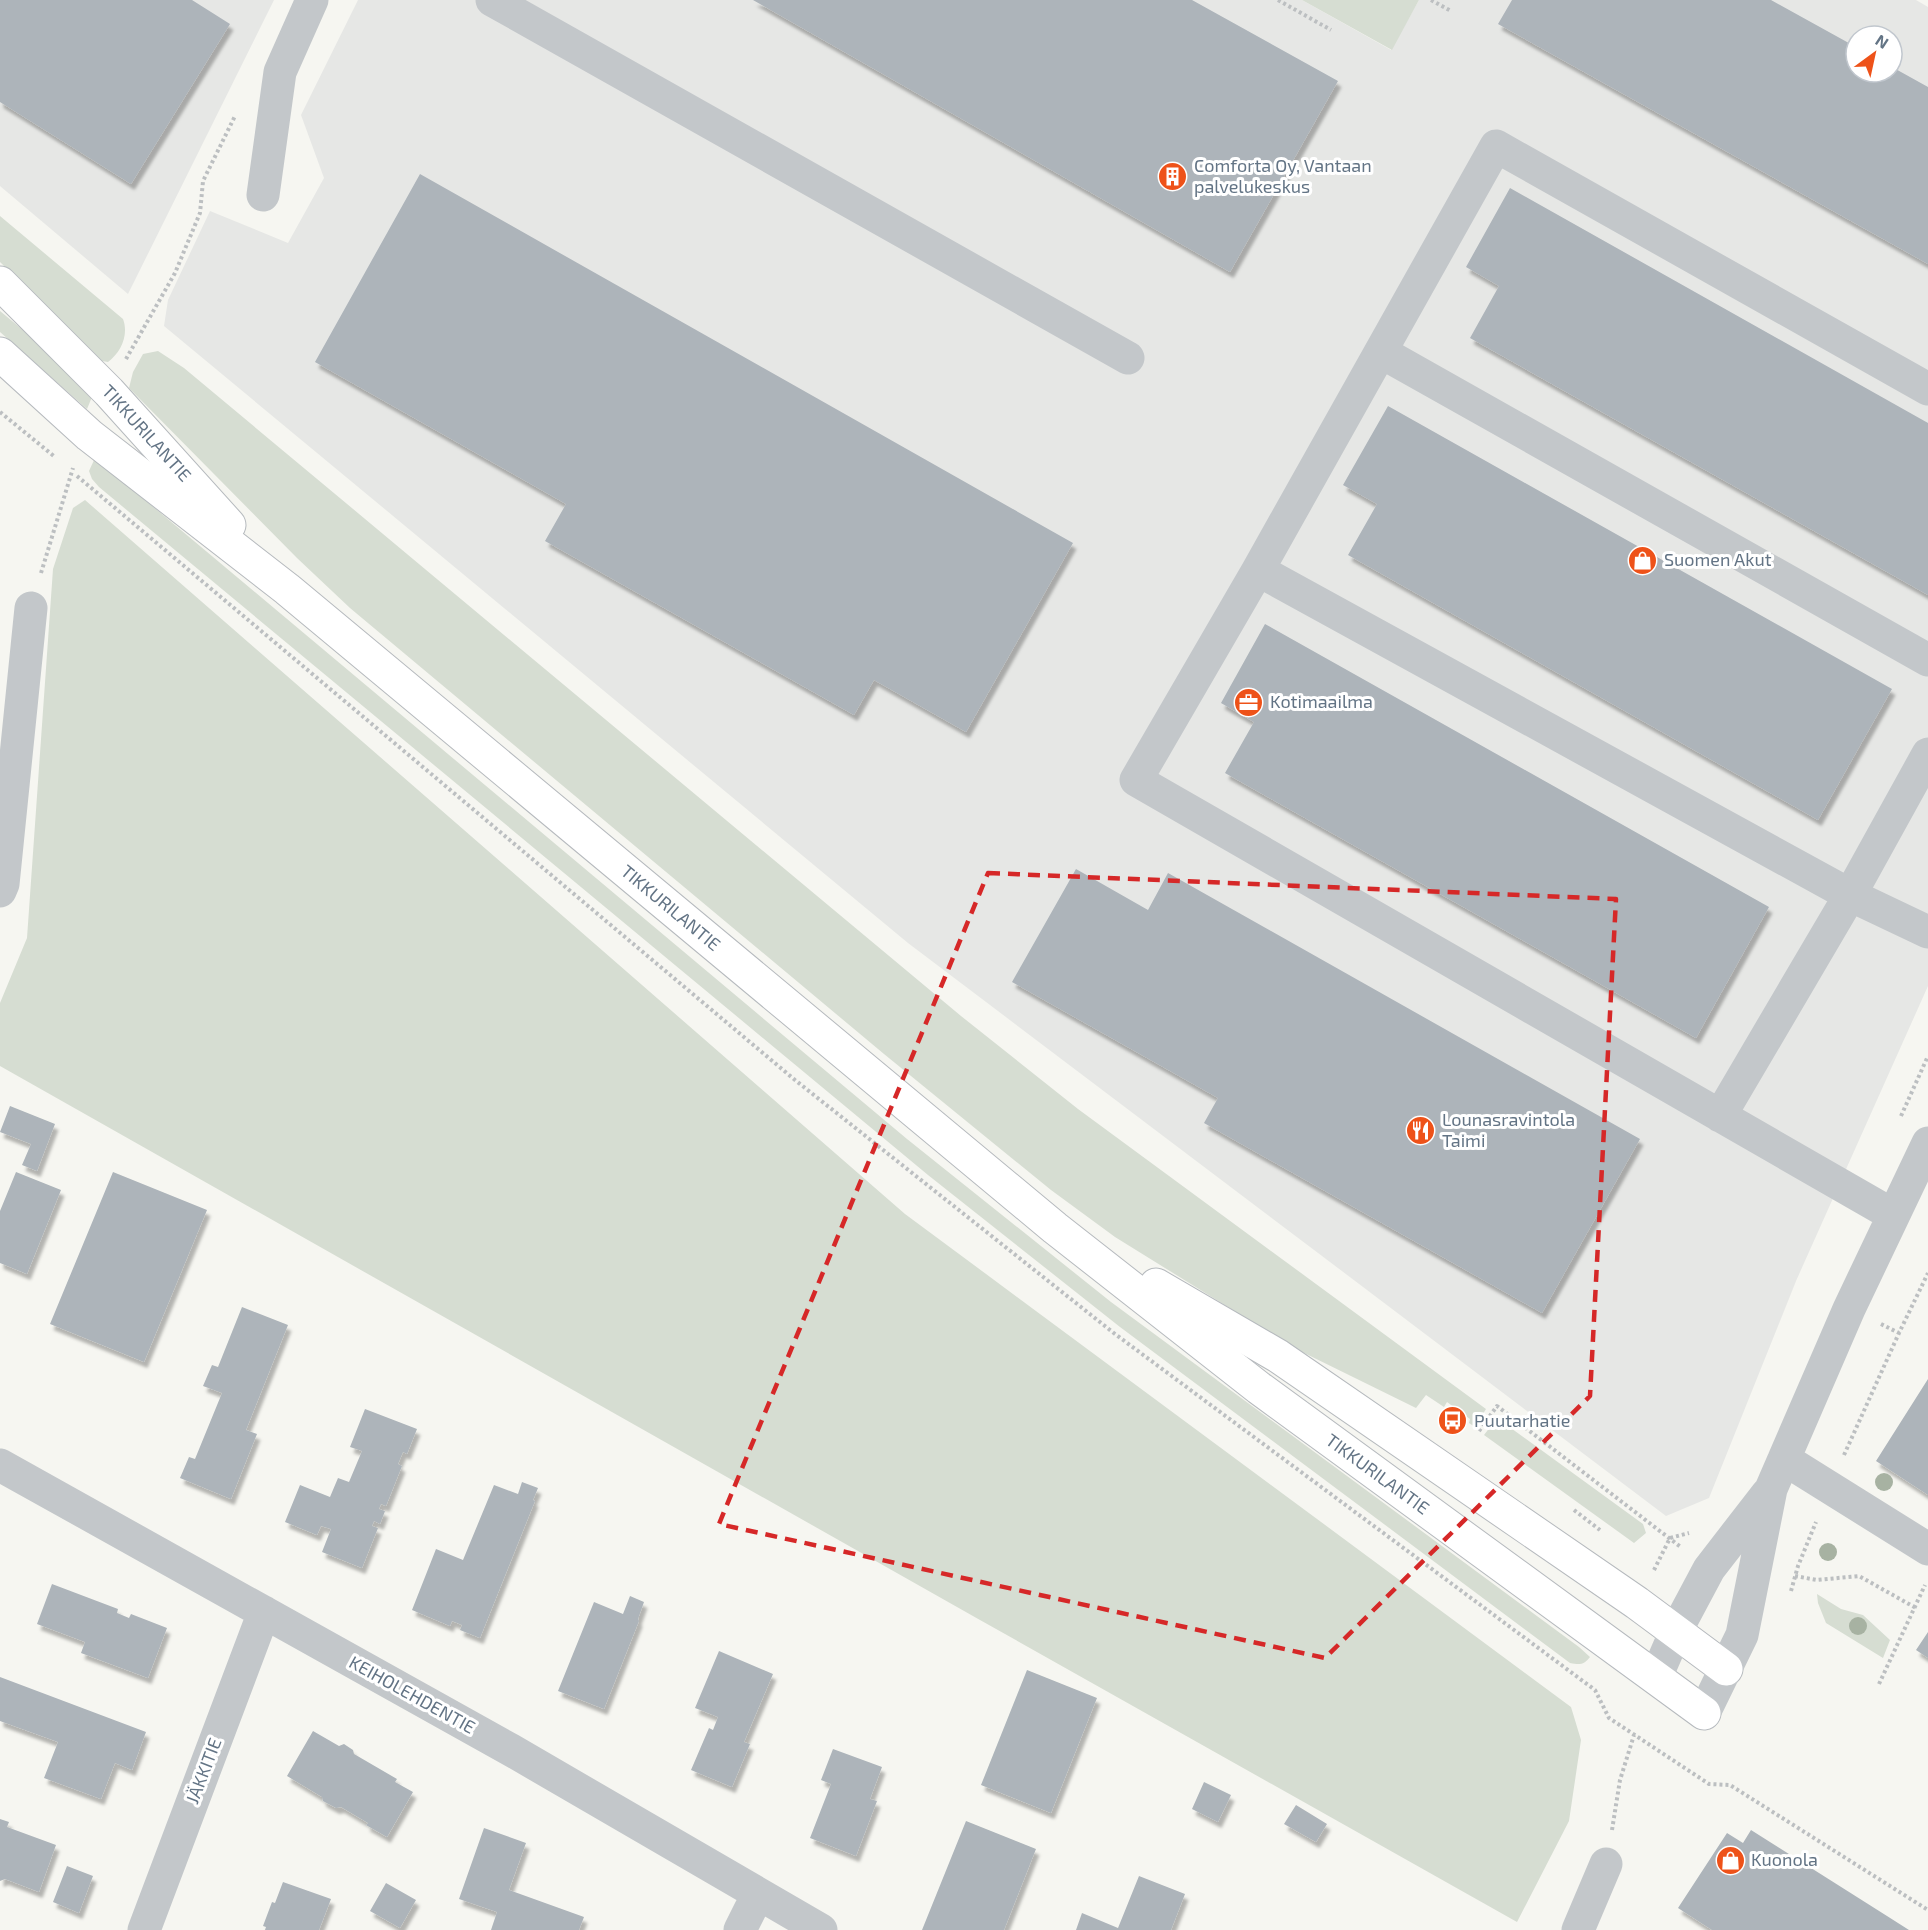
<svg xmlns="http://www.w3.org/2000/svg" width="1928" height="1930" font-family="'Exo 2',sans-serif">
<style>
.built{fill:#e6e7e5;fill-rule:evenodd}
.green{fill:#d6ddd2}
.building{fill:#adb4ba;filter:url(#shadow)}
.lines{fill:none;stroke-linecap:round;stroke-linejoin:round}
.major-casing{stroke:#b6babe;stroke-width:35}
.path{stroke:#bcbfc1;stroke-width:4;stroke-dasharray:3 3;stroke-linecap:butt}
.minor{stroke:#c3c7ca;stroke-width:33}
.major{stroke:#fff;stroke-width:33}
.tree{fill:#a7b2a2}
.marked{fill:none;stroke:#d62828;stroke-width:4.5;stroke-dasharray:12 8;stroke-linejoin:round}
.labels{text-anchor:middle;stroke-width:6;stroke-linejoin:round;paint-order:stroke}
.poi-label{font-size:18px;fill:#637485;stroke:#fff;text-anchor:start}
.street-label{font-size:18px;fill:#637485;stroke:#fff}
</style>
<defs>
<filter id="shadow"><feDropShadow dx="3.5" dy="6" stdDeviation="1.5" flood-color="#0004"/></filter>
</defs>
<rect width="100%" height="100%" fill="#f6f6f1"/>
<path class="built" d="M0,0H274L128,294L0,186Z
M358,0H1302L1391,50L1419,0H1916L1928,7V986L1796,1281L1709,1498L1666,1516L908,943L164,326L168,300L210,211L288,243L324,178L301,115ZM1856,36H1892V72H1856Z"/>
<path class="green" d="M1302,0H1419L1392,50Z
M0,216L123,319C129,335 121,352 108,362L102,361L0,262Z
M0,311L41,345L92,397L87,409L0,332Z
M158,351L184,368L961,1016L1078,1109L1486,1409L1475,1427L1469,1423L1470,1419L1447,1402L1444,1407L1426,1395L1416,1408L1294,1348L1115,1237L1051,1190L884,1054L350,608L297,558L129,388L133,372L143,354Z
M95,458L907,1139L1111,1302L1579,1647L1590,1657C1584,1665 1580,1665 1570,1663L1120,1327L928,1175L99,487L92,479L89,471Z
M85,500L905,1214L1571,1707L1581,1740L1569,1821L1517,1922L980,1620L0,1066V1003L27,938L53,569L73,508Z
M1497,1418L1643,1524L1646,1533L1634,1543L1484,1435Z
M1817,1594L1841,1609L1863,1615L1890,1640L1883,1658L1826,1623L1818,1603Z"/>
<path class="building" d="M0,0H192L230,24L131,184L0,102Z
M753,0H1192L1338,81L1230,272Z
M1512,0H1771L1856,47V72H1892V67L1928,87V264L1498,24Z
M420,174L1073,543L966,732L874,680L854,715L545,541L566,504L315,362Z
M1510,188L1928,423V595L1470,338L1499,286L1466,267Z
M1388,406L1892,689L1818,820L1348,555L1377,504L1343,485Z
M1265,624L1769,907L1696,1038L1225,773L1254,722L1221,703Z
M1076,869L1148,910L1168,873L1640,1139L1542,1313L1204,1123L1218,1098L1012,982Z
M10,1106L55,1124L37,1171L22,1165L31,1144L0,1132Z
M16,1172L61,1190L27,1274L0,1263V1211Z
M113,1172L207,1210L144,1362L50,1324Z
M242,1307L288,1325L246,1430L257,1434L231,1499L180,1478L189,1457L195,1459L222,1393L203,1386L212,1365L218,1367Z
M1928,1379V1495L1876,1461Z
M365,1409L417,1429L407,1454L403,1452L398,1464L402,1466L386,1506L381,1504L379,1509L385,1511L380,1524L374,1521L372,1526L378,1528L362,1568L322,1552L331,1529L321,1526L317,1535L285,1522L300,1485L330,1497L338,1478L349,1482L362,1451L350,1447Z
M522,1482L538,1488L533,1500L535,1501L480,1638L460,1630L462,1625L452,1621L450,1626L412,1610L436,1549L463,1560L494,1485L518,1494Z
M52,1584L118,1609L117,1613L129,1618L131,1614L167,1628L148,1678L81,1653L85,1642L37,1624Z
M630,1596L644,1602L638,1619L639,1621L604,1709L558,1691L594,1602L623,1614Z
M1928,1632V1658L1916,1650Z
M719,1651L773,1674L744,1742L750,1744L732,1787L691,1770L709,1728L713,1730L718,1717L695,1708Z
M1027,1670L1097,1698L1051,1813L981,1785Z
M0,1677L146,1732L132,1770L115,1763L101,1799L44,1778L58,1742L0,1721Z
M313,1731L339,1746L344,1744L353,1750L354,1754L397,1779L395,1782L413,1792L387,1837L366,1825L368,1823L341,1807L336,1808L323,1801L322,1797L287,1776Z
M833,1749L882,1767L870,1799L877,1801L856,1856L810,1838L831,1784L821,1780Z
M1204,1782L1231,1795L1218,1822L1192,1809Z
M1296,1805L1327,1824L1316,1842L1284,1824Z
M0,1819L9,1822L7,1827L56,1845L39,1892L5,1879L0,1881Z
M966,1821L1036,1849L1004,1930H922Z
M484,1828L526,1843L509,1890L584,1917L579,1930H491L497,1912L459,1899Z
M1751,1830L1887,1916L1909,1930H1712L1678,1908L1727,1833L1743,1843Z
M67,1866L93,1876L79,1913L53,1902Z
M1139,1876L1185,1894L1171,1930H1076L1082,1913L1118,1928Z
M283,1882L331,1899L319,1930H265L266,1927L263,1926L272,1902L275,1903Z
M386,1883L416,1900L400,1928L370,1911Z"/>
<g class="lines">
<defs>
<g id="major">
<path id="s1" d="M0,283L109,392L229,525"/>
<path id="s2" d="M0,354L89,435L287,589L1055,1228L1259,1388L1704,1713"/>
<path d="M1156,1285L1278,1356L1637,1603L1726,1669"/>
</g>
</defs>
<use href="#major" class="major-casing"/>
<path class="path" d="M1278,0L1331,30
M1431,0L1451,11
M126,359L175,273L200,213L203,181L235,116
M0,412L55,457
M77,476L795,1080L1115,1334L1595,1690L1609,1718L1709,1784L1730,1785L1928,1910
M41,573L73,468
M1901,1116L1928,1056
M1881,1324L1899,1333
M1479,1431L1497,1406L1682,1548
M1844,1455L1899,1333L1928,1273
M1574,1510L1600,1530
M1654,1570L1670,1538L1689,1533
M1795,1576L1817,1580L1859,1576L1916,1608
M1791,1591L1798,1566L1816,1522
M1879,1684L1925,1585
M1612,1830L1620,1780L1634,1735"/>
<path class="minor" d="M492,0L1128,358
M263,195L280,72L312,0
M1381,352L1928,660
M1258,570L1850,895L1928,932
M0,891L3,884L31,608
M1720,1116L1850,895L1928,754
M1893,1215L1136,780L1258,570L1496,146L1928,389
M1784,1459L1928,1549
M0,1465L511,1750L821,1930
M1656,1677L1676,1631L1709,1569L1767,1494
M1704,1713L1742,1635L1771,1489L1849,1309L1928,1143
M144,1930L264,1612
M740,1930L758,1894
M1578,1930L1606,1864"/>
<use href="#major" class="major"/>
</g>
<g class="tree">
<circle cx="1884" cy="1482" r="9"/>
<circle cx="1828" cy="1552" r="9"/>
<circle cx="1858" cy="1626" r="9"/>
</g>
<path class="marked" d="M988,873L1616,899L1590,1396L1325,1658L719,1524Z"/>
<defs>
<symbol id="building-disc" viewBox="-11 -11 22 22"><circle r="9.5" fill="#ee5219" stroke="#fff"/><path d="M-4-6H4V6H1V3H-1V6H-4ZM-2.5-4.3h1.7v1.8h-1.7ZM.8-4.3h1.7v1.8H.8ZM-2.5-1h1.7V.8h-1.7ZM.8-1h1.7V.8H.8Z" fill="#fff"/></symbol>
<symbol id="shop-disc" viewBox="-11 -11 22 22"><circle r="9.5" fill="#ee5219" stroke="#fff"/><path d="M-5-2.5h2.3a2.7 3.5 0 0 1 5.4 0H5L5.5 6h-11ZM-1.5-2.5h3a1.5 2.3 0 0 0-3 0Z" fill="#fff"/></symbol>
<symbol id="office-disc" viewBox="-11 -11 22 22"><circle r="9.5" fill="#ee5219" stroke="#fff"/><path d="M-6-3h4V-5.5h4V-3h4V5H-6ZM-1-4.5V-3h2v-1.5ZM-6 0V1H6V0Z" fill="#fff"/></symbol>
<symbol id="restaurant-disc" viewBox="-11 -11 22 22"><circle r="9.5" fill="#ee5219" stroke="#fff"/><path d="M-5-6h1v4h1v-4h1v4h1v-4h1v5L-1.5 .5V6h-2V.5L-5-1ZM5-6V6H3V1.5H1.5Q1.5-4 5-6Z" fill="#fff"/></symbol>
<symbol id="bus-disc" viewBox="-11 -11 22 22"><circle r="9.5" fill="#ee5219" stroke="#fff"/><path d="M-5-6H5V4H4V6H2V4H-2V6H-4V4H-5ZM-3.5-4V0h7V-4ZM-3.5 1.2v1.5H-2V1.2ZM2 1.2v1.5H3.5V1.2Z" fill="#fff"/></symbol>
</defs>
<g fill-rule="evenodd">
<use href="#building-disc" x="1156" y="160" width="33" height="33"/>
<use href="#shop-disc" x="1626" y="544" width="33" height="33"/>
<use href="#office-disc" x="1232" y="686" width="33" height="33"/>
<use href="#restaurant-disc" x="1404" y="1114" width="33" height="33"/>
<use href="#bus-disc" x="1436" y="1404" width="33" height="33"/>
<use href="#shop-disc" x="1714" y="1844" width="33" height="33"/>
</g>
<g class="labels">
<g class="poi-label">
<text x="1194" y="172">Comforta Oy, Vantaan<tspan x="1194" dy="21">palvelukeskus</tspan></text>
<text x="1664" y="566">Suomen Akut</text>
<text x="1270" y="708">Kotimaailma</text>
<text x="1442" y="1126">Lounasravintola<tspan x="1442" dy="21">Taimi</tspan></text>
<text x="1474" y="1427">Puutarhatie</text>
<text x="1751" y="1866">Kuonola</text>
</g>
<g class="street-label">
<text dy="6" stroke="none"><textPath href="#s1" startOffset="210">TIKKURILANTIE</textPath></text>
<text dy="6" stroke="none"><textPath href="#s2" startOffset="870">TIKKURILANTIE</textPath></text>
<text dy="6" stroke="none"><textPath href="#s2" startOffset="1776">TIKKURILANTIE</textPath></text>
<text transform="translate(412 1695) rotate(29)" y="6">KEIHOLEHDENTIE</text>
<text transform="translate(204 1771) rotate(-69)" y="6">JÄKKITIE</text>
</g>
</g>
<g transform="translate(1874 54) rotate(33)"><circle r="28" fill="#ffffff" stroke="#c1c7ce" stroke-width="1.5"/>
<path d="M0-4.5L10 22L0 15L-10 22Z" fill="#ee5219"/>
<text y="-9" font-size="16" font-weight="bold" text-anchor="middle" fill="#637485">N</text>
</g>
</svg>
